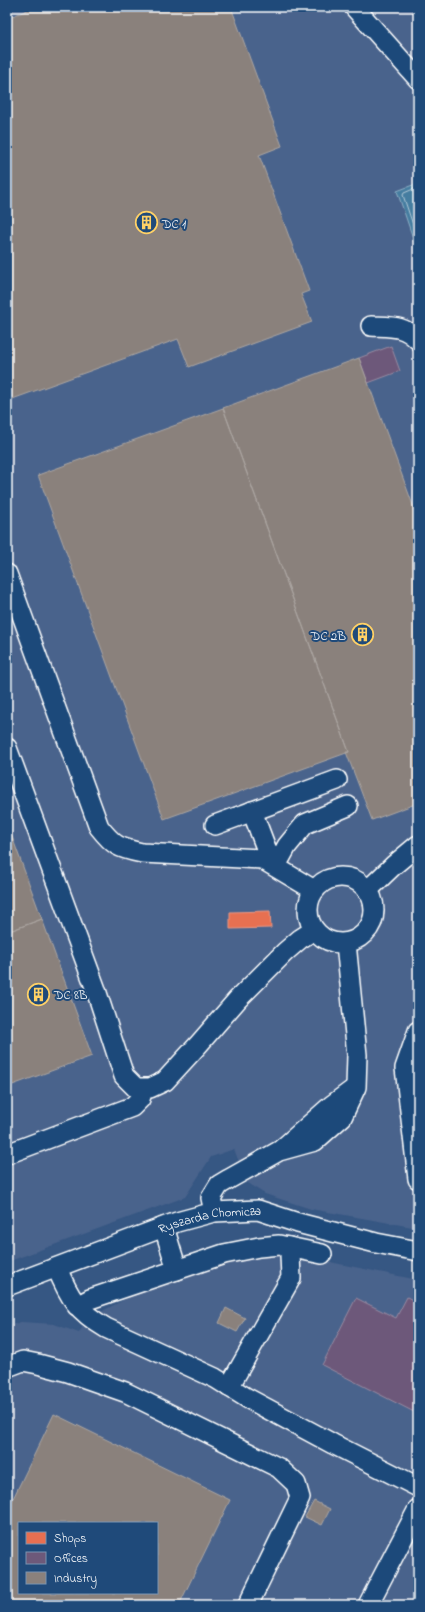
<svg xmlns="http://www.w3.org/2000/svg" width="425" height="1612" font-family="'Indie Flower',sans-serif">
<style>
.built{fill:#4a638c;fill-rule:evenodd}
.water{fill:#457da0;stroke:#8fb1c6}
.shops{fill:#e76f51;stroke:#ee9a85}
.offices{fill:#6d597a;stroke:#998ba2}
.industry{fill:#8a817c;stroke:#ada7a3;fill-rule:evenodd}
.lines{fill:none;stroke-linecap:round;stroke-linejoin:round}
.shore{stroke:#b5cbd9;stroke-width:1}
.minor-casing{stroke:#fff;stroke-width:22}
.minor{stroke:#1f4a7a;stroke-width:19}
.labels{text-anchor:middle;stroke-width:4;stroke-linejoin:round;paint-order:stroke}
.poi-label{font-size:13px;fill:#fff;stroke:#1f4a7a;text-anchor:start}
.street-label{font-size:13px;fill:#fff;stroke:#1f4a7a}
</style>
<rect width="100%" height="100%" fill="#365783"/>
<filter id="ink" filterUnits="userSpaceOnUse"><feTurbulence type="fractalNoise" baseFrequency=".025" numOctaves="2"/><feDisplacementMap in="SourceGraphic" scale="8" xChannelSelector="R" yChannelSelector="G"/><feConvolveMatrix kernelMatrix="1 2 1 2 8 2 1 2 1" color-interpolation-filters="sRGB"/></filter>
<g filter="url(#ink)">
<path class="built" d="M7,7H418V1228L311,1209L265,1194L247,1183L234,1149L211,1157L185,1197L7,1262Z
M276,1251L418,1280V1605H7V1326L21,1322L54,1324L79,1333L83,1326L97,1314L146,1288L193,1271ZM19,1523H157V1593H19Z"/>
<path class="water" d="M418,183V253L397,191Z"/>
<path class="shops" d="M270,911L271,928L230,929V912Z"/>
<path class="offices" d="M391,346L400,371L368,383L359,358Z
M407,1297L418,1303V1414L322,1365L356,1298L396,1318Z"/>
<path class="industry" d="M36,7H231L282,146L259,155L309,291L301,294L312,322L189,367L178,339L7,401V18Z
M359,358L418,519V803L372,820L346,752H349L223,408Z
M223,408L349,752L164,819L38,475Z
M7,823L42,919L7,932Z
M42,919L92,1056L7,1087V932Z
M226,1308L245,1318L237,1332L219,1323Z
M54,1414L230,1500L179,1605H7V1511ZM19,1523H157V1593H19Z
M314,1501L330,1509L322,1525L305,1517Z"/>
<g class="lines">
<path class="shore" d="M418,187L404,193L403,195L418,240"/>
<defs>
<g id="minor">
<path d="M354,7L418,79"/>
<path d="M371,326C391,327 404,325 418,340"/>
<path d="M7,574L99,827C114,846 118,848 142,853L262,859L314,890"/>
<path d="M7,748L95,987L124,1076L136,1088H150L165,1081L198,1045L238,999L285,952L300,939L314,930"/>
<path d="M252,811L266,848L276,866"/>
<path d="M215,825L337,780"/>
<path d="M276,866L287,846L305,824L348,806"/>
<circle cx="341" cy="910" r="33"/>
<path d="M369,889L394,865L418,845"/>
<path d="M418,1031L405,1068L418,1179"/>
<path d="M282,1149L332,1105L355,1088"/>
<path d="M7,1154L132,1107L140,1099L143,1089"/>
<path d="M214,1212L211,1198L219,1185L229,1179L279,1151L315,1141L342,1117L356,1087L357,1055L346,943"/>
<path d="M164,1227L177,1270"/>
<path d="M57,1268C69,1297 77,1311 106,1328L215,1378L247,1398L333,1444L418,1487"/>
<path id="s1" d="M7,1286L177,1222L214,1212L258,1210L298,1223L376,1243L418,1251"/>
<path d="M77,1306L90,1299L224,1254L259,1247L279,1245L322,1254"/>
<path d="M7,1367L23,1361L38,1364L68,1372L125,1392L279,1468L296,1484L300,1498L248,1605"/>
<path d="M229,1387L291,1278L290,1254L289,1247"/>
<path d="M368,1605L418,1509"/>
</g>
</defs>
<use href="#minor" class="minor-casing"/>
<use href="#minor" class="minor"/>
</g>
</g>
<defs>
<symbol id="building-ring" viewBox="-11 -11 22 22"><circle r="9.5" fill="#1f4a7a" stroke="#ffd166" stroke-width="1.5"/><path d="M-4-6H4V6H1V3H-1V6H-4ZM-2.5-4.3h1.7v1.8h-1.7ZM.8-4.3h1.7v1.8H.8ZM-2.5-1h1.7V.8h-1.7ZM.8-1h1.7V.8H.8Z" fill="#ffd166"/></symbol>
</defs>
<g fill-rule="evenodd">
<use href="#building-ring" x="134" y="210" width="25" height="25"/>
<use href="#building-ring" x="350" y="622" width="25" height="25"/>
<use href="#building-ring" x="26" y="982" width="25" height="25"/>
</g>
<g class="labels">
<g class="poi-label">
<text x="162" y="228">DC 1</text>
<text x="346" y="640" text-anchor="end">DC 2B</text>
<text x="54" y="999">DC 8B</text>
</g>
<g class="street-label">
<text dy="5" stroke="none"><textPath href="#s1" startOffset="215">Ryszarda Chomicza</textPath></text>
</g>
</g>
<rect width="425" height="1612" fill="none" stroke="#1f4a7a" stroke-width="24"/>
<rect x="12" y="12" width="401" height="1588" fill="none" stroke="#fff" stroke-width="1.5" filter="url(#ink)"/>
<rect x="18" y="1522" width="140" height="72" fill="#1f4a7a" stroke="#7992af"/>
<rect x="26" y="1532" width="20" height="12" fill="#e76f51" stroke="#7992af"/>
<text x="54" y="1542" font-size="12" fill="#ffffff">Shops</text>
<rect x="26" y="1552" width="20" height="12" fill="#6d597a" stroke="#7992af"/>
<text x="54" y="1562" font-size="12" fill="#ffffff">Offices</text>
<rect x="26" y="1572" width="20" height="12" fill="#8a817c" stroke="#7992af"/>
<text x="54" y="1582" font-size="12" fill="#ffffff">Industry</text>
</svg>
